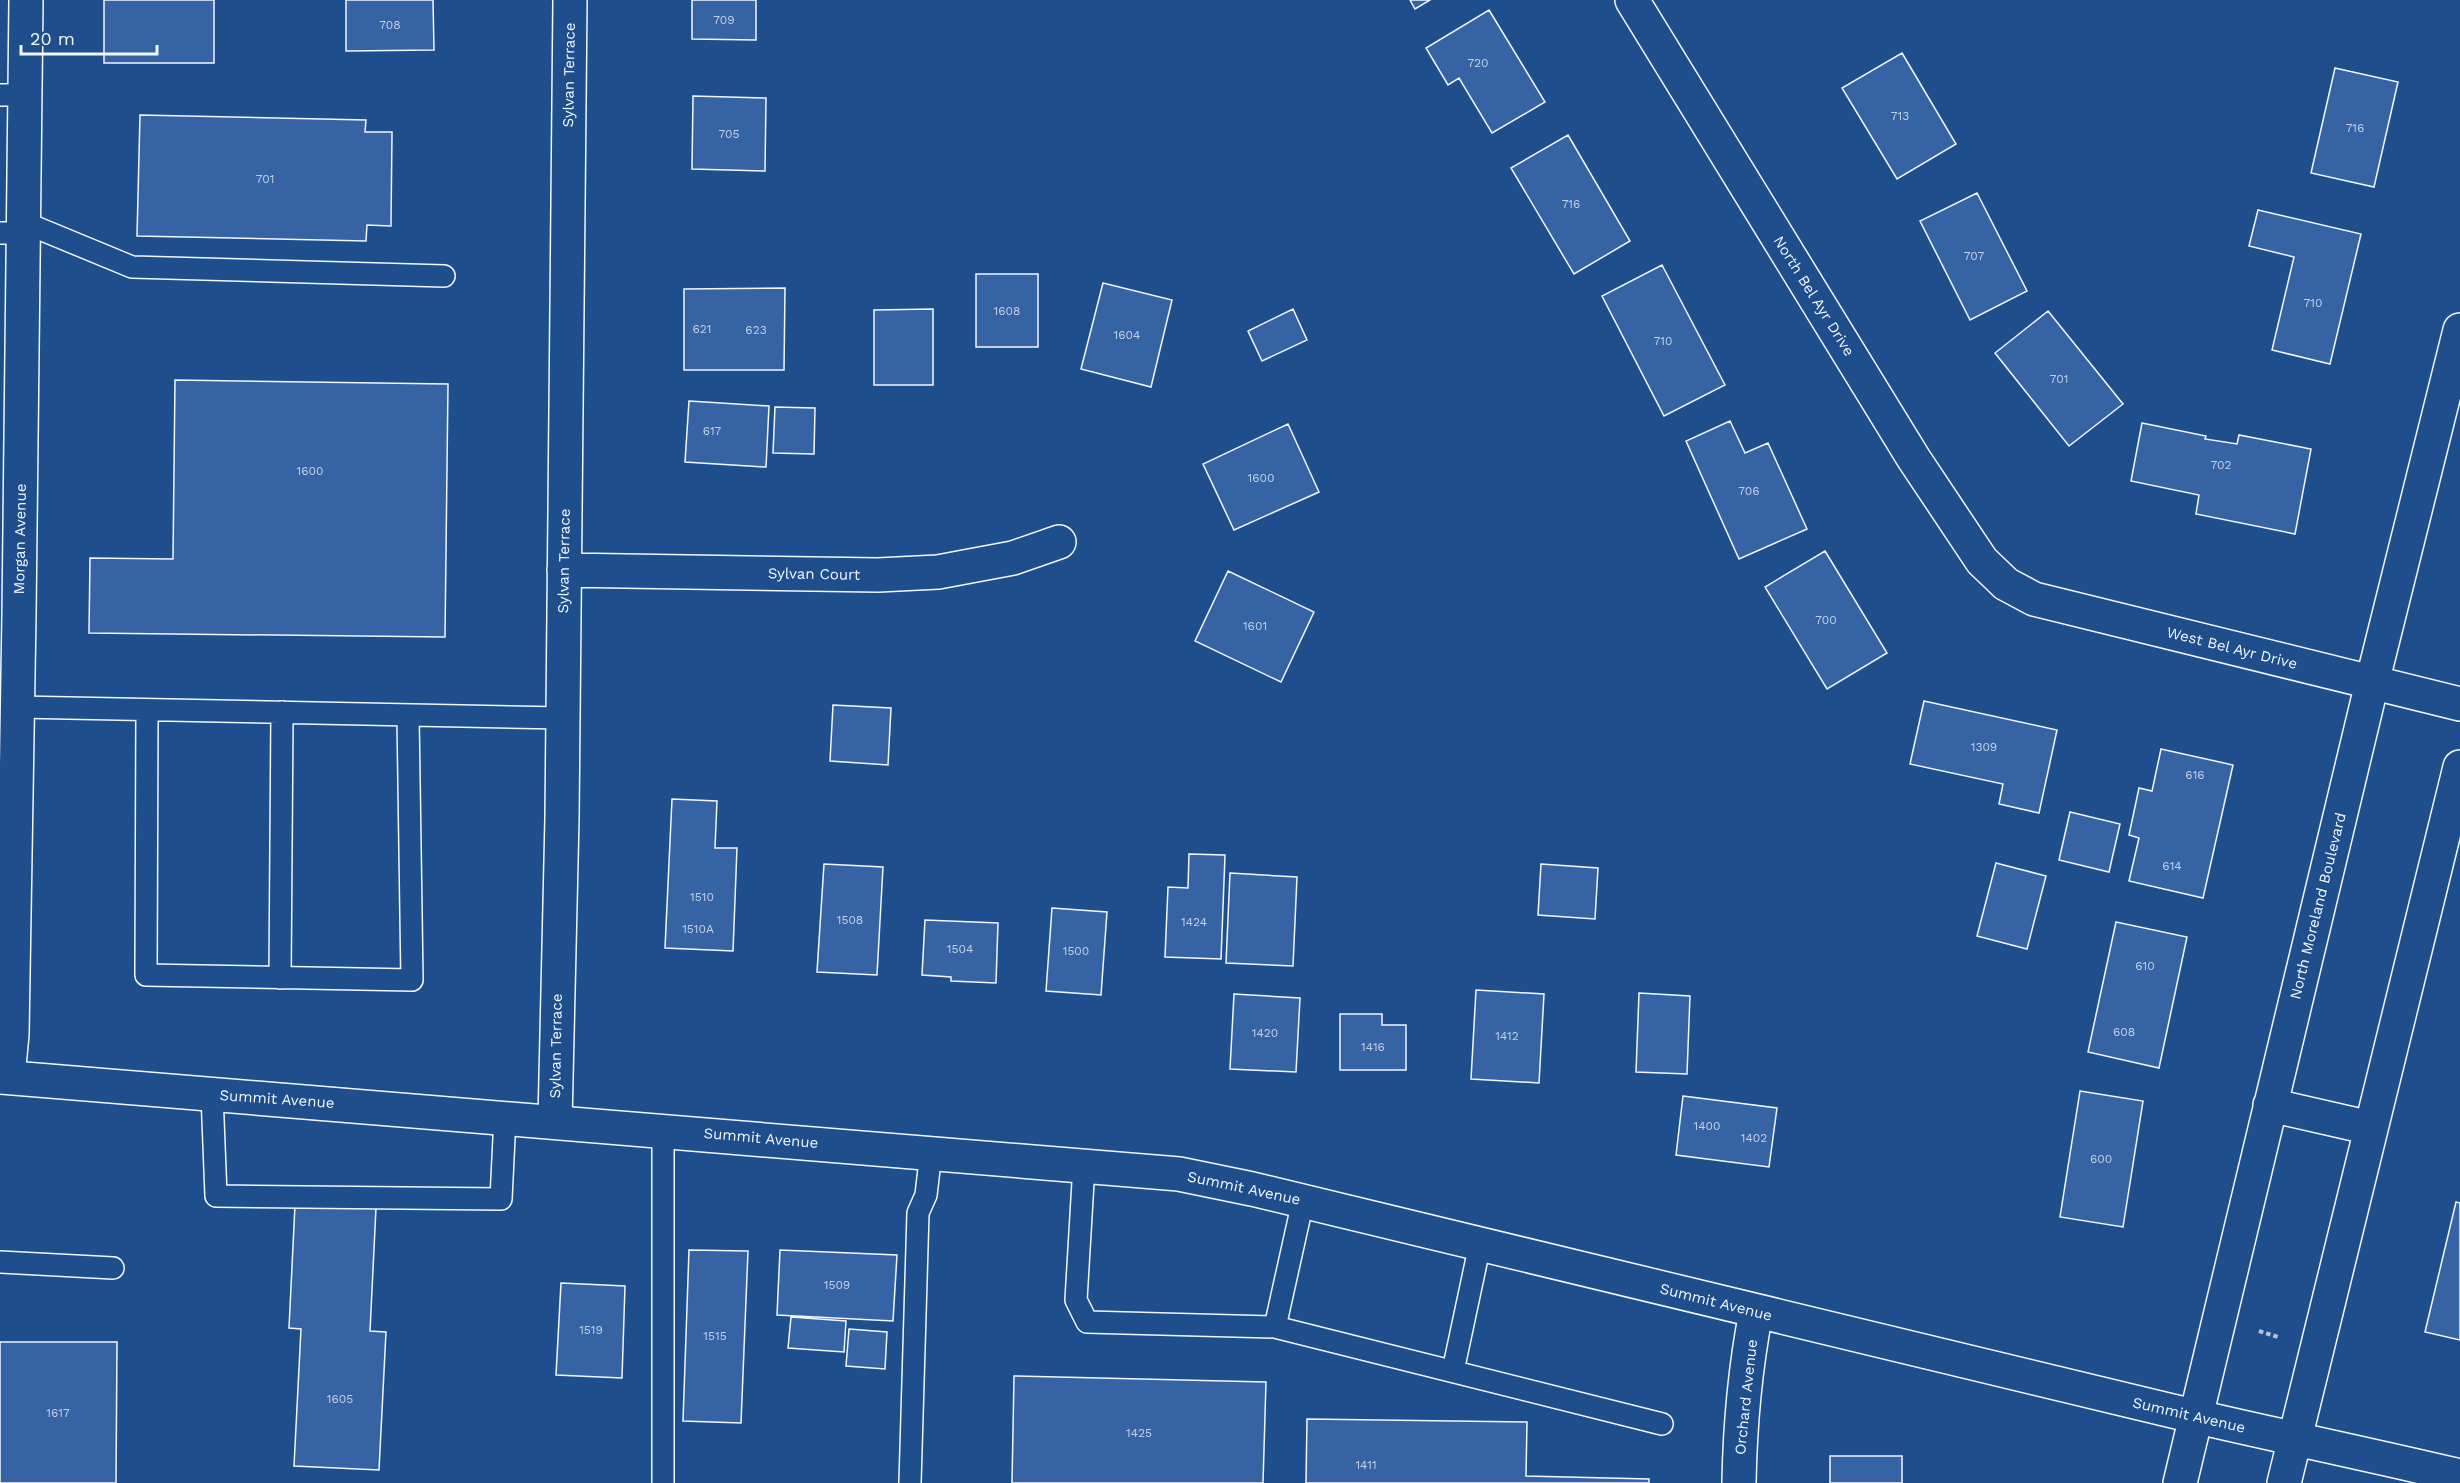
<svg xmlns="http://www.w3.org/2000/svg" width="2460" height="1483" font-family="'Work Sans',sans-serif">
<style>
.building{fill:#3563a3;stroke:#f2f6ff;stroke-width:1.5}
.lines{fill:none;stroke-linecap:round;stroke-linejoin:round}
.lane-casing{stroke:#f2f6ff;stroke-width:24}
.street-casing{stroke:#f2f6ff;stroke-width:36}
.secondary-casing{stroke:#f2f6ff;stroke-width:36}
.path{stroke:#b3c4dc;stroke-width:4;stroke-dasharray:4.5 3;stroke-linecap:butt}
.lane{stroke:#1f4e8c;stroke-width:21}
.street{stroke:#1f4e8c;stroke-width:33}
.secondary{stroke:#1f4e8c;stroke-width:33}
.labels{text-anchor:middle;stroke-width:4.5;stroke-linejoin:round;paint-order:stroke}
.number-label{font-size:12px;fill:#c3d1e8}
.street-label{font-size:15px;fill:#f2f6ff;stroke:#1f4e8c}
</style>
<rect width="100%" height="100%" fill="#1f4e8c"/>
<path class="building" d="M104,0H214V63H104Z
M346,0H433L434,50L346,51Z
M692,0H756V40L692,39Z
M1410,0H1430L1415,9Z
M1489,10L1545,102L1492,133L1459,78L1448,85L1426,48Z
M1902,53L1956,144L1897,179L1842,88Z
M2335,68L2398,82L2374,187L2311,173Z
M693,96L766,98L765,171L692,169Z
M140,115L366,120L365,132H392L391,226L367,225L366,241L137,236Z
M1568,135L1630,241L1574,274L1511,168Z
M1977,193L2027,291L1970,320L1920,221Z
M2258,210L2361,234L2330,364L2272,350L2294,257L2249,246Z
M1662,265L1725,385L1664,416L1602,296Z
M976,274H1038V347H976Z
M1103,283L1172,300L1151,387L1081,369Z
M785,288L784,370H684V289Z
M933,309V385H874V310Z
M1293,309L1307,340L1262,361L1248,331Z
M2048,311L2123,404L2069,446L1995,353Z
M175,380L448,384L445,637L89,633L90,558L173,559Z
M689,401L769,406L766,467L685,462Z
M775,407L815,408L814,454L773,453Z
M1730,421L1745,453L1768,443L1807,529L1739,559L1686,441Z
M2142,423L2206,436L2205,439L2237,444L2239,435L2311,449L2295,534L2196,514L2199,495L2131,481Z
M1288,424L1319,492L1234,530L1203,464Z
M1825,551L1887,653L1827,689L1765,587Z
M1228,571L1314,612L1281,682L1195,641Z
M1924,701L2057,730L2039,813L1999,804L2003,784L1910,764Z
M833,705L891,708L888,765L830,761Z
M2161,749L2233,765L2203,898L2129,881L2139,838L2129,835L2139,788L2152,791Z
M672,799L717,801L715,848H737L733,951L665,948Z
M2070,812L2120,824L2109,872L2059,860Z
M1189,854L1225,855L1221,959L1165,957L1168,887L1188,888Z
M1996,863L2046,876L2027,949L1977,936Z
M824,864L883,867L877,975L817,972Z
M1541,864L1598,868L1595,919L1538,915Z
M1230,873L1297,877L1293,966L1226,963Z
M1052,908L1107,912L1101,995L1046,991Z
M925,920L998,923L996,983L951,981V977L922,975Z
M2116,922L2187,937L2159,1068L2088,1052Z
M1476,990L1544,994L1539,1083L1471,1079Z
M1639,993L1690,996L1687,1074L1636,1072Z
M1234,994L1300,998L1296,1072L1230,1069Z
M1340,1014H1382V1025H1406V1070H1340Z
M2080,1091L2143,1101L2123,1227L2060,1217Z
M1683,1096L1777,1108L1769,1167L1676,1155Z
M2456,1202L2460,1203V1340L2425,1332Z
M295,1205L376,1208L370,1331L386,1332L379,1470L294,1466L301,1329L289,1328Z
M689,1250L748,1251L741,1423L683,1421Z
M780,1250L897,1255L893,1321L777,1315Z
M561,1283L625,1286L622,1378L556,1375Z
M791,1317L846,1321L844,1352L788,1348Z
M849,1329L887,1332L885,1369L846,1366Z
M0,1342H117L116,1483H0Z
M1014,1376L1266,1382L1263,1483H1012Z
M1307,1419L1527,1422L1526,1476L1649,1479V1483H1306Z
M1830,1456H1902V1483H1830Z"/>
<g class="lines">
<defs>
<path id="lane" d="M0,95H24
M23,222L132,267L444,276
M0,233H23
M18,707L562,718
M147,710L146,975L412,980L408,715
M280,978L282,712
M212,1094L216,1196L501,1199L505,1117
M1084,1165L1076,1300L1087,1322L1275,1327L1662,1424
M0,1262L113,1268
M1275,1327L1303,1201
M1453,1371L1480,1244
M663,1483V1130
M910,1483L918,1213L926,1195L931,1152"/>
<path id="street" d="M1632,0L1914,459L1982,561L2006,584L2034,599L2460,704
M564,570L878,575L938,572L1013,558L1059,542
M8,1077L12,1034L19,615L26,0
M555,1121L562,818L570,0
M1739,1483C1740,1425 1745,1369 1756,1312"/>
<path id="secondary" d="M0,1077L1179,1174L1252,1189C1557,1263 1862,1337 2168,1410C2265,1433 2363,1453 2460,1476
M2270,1105L2371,1128
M2180,1483L2372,683L2460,330
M2284,1483L2460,767"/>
</defs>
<use href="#lane" class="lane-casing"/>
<use href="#street" class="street-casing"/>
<use href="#secondary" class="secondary-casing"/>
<path class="path" d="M2259,1331L2278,1337"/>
<use href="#lane" class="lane"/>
<use href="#street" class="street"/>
<use href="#secondary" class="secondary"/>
</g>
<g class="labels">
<g class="number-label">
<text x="724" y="24">709</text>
<text x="390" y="29">708</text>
<text x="1478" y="67">720</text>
<text x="1900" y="120">713</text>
<text x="2355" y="132">716</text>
<text x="729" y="138">705</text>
<text x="265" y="183">701</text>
<text x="1571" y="208">716</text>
<text x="1974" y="260">707</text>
<text x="2313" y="307">710</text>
<text x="1007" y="315">1608</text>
<text x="702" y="333">621</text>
<text x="756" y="334">623</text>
<text x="1127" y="339">1604</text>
<text x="1663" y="345">710</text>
<text x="2059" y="383">701</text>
<text x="712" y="435">617</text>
<text x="2221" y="469">702</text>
<text x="310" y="475">1600</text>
<text x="1261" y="482">1600</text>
<text x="1749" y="495">706</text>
<text x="1826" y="624">700</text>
<text x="1255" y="630">1601</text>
<text x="1984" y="751">1309</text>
<text x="2195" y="779">616</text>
<text x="2172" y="870">614</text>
<text x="702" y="901">1510</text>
<text x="850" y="924">1508</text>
<text x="1194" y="926">1424</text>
<text x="698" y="933">1510A</text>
<text x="960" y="953">1504</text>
<text x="1076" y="955">1500</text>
<text x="2145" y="970">610</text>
<text x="2124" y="1036">608</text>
<text x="1265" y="1037">1420</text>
<text x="1507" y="1040">1412</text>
<text x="1373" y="1051">1416</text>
<text x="1707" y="1130">1400</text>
<text x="1754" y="1142">1402</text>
<text x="2101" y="1163">600</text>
<text x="837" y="1289">1509</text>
<text x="591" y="1334">1519</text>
<text x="715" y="1340">1515</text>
<text x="340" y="1403">1605</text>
<text x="58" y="1417">1617</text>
<text x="1139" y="1437">1425</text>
<text x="1366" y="1469">1411</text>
</g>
<g class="street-label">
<text transform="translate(569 75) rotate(-89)" y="5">Sylvan Terrace</text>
<text transform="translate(1814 296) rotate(58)" y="5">North Bel Ayr Drive</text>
<text transform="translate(20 539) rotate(-89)" y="5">Morgan Avenue</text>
<text transform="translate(564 561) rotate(-89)" y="5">Sylvan Terrace</text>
<text transform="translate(814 574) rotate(1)" y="5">Sylvan Court</text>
<text transform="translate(2232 648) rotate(14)" y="5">West Bel Ayr Drive</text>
<text transform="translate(2318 906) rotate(-76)" y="5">North Moreland Boulevard</text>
<text transform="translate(556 1046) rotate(-89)" y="5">Sylvan Terrace</text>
<text transform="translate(277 1099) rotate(4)" y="5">Summit Avenue</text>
<text transform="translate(761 1138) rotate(5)" y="5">Summit Avenue</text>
<text transform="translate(1244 1188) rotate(12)" y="5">Summit Avenue</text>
<text transform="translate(1716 1302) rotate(14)" y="5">Summit Avenue</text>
<text transform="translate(1746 1397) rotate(-84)" y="5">Orchard Avenue</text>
<text transform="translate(2189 1415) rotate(13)" y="5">Summit Avenue</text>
</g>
</g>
<path d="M21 45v9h136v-9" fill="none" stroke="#f2f6ff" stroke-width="3"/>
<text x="30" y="45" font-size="18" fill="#f2f6ff" stroke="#1f4e8c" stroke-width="4.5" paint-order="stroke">20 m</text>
</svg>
